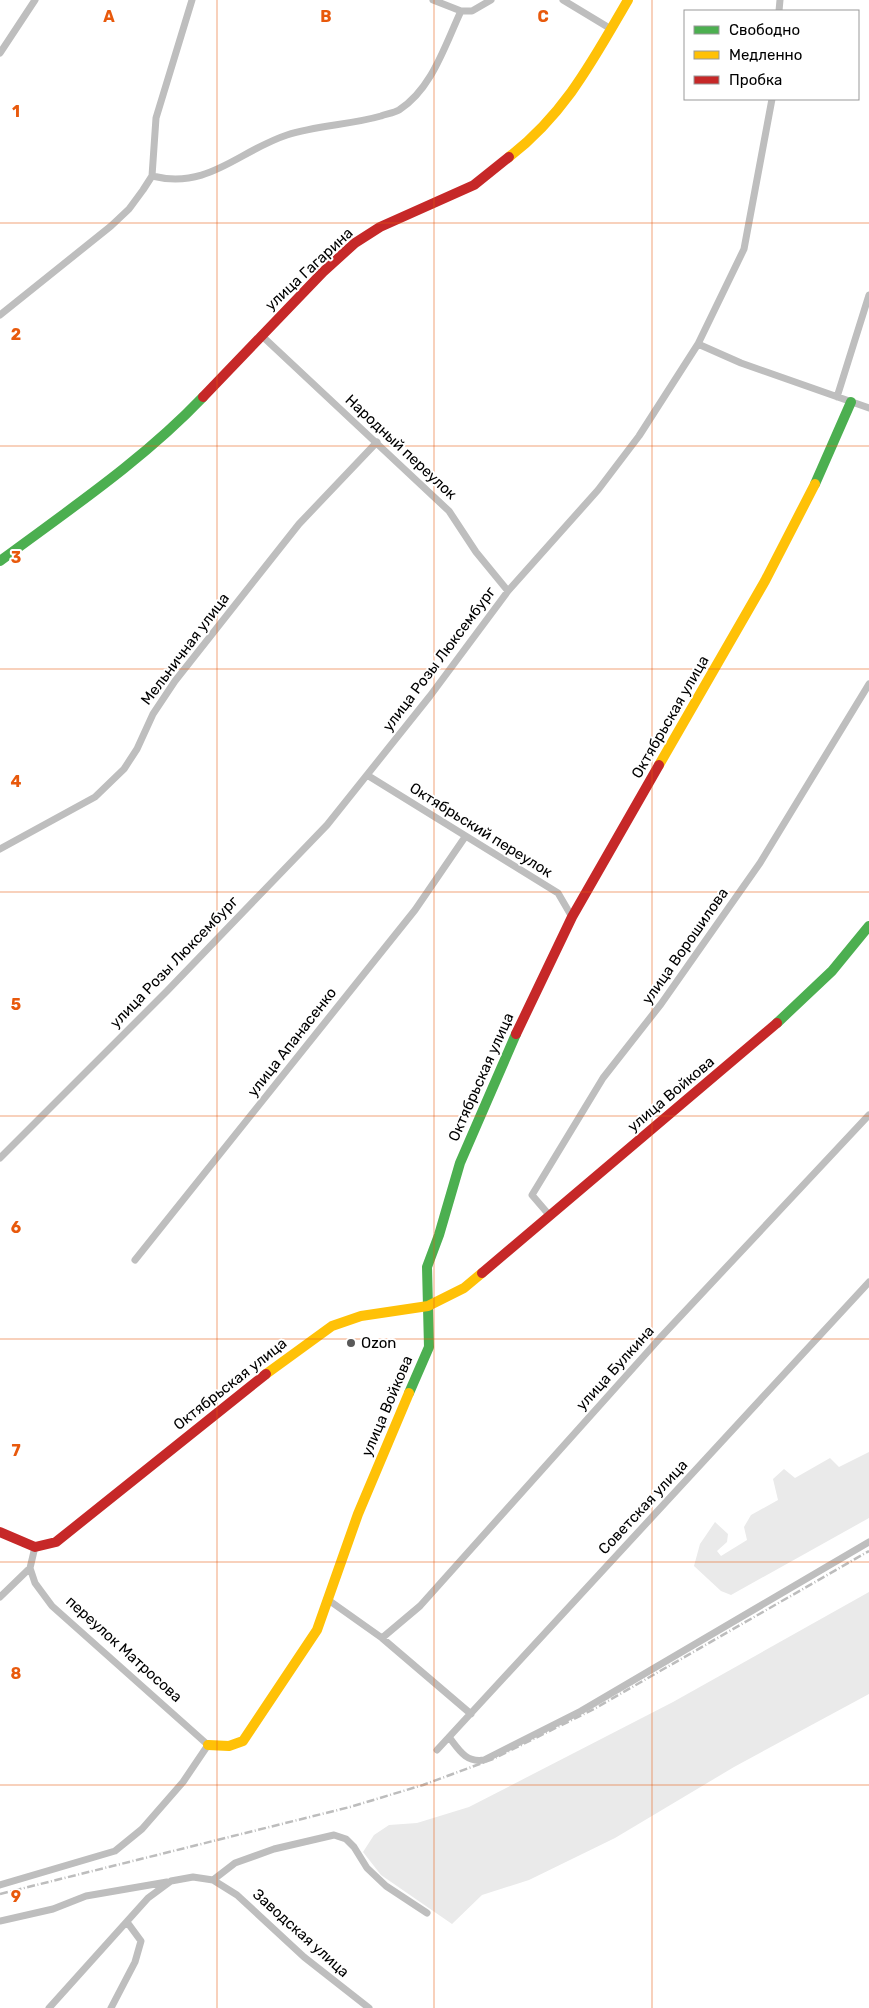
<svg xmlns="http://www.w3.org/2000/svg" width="869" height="2008" font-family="Rubik,sans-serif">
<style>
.green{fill:#eaeaea}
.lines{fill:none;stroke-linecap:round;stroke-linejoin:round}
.street{stroke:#bebebe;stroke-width:7}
.fast{stroke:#4caf50;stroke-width:10}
.slow{stroke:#ffc107;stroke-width:10}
.jam{stroke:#c62828;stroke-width:10}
.rail{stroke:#bdbdbd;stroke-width:2.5;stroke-dasharray:8 2.5 1 2.5;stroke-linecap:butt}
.grid{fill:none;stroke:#e8590c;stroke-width:1;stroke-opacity:0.55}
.poi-dot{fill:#595959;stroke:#fff;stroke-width:2}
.labels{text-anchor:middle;stroke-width:4;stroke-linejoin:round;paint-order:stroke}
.street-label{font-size:15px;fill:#000;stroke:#fff}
.poi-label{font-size:15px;fill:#000;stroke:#fff;text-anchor:start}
.grid-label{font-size:16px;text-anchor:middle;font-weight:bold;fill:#e8590c;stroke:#fff;stroke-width:4;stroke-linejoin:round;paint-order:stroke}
</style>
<rect width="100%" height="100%" fill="#fff"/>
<path class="green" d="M869,1452V1518L731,1595L721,1591L694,1566L700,1544L715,1522L728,1534L727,1542L717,1551L721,1556L747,1540L744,1527L751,1515L778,1500L773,1479L784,1469L795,1478L830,1458L839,1467Z
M869,1592V1694L734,1767L615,1838L529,1880L482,1895L452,1924L381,1875L363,1852L374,1835L389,1825L417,1823L469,1807L673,1702Z"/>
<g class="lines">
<path class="street" d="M433,0L461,11
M563,0L611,29
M779,11L780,0
M0,53L35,0
M152,176C209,190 238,151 287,135C317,125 350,125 381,116C386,114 394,113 399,110C432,89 445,45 461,11H472L491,0
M0,315L111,226L129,209L143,190L152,176L156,118L192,0
M261,335L449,511L476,552L508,591
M698,344L741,363L869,408
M837,397L869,295
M367,775L558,893L572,917
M0,849L95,797L124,769L137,749L153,714L175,681L299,524L377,442
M0,1158L167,991L327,825L430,696L508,591L598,490L639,436L698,344L744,249L772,99
M550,1216L532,1195L603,1078L661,1004L760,863L869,684
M135,1260L415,910L465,837
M0,1597L30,1568L35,1547
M327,1599L382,1638L471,1714
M382,1638L420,1606L660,1338L869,1115
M449,1737C459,1750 466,1763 484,1760L581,1711L869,1542
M437,1750L869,1282
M213,1880L235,1863L274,1849L334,1835L346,1839L354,1847L367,1868L386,1886L427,1913
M0,1885L115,1851L142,1829L183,1782L208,1745L52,1606L35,1583L30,1568
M0,1921L53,1909L86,1896L167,1882
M49,2008L148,1898L171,1881L193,1877L213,1880L237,1895L304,1957L369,2008
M111,2008L135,1962L141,1941L127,1922"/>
<path class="fast" d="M815,484L851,402
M0,561C70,509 143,460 203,397
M777,1023L832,971L869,926
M409,1393L429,1347L427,1267L439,1235L460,1163L516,1034"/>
<path class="slow" d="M509,157C565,114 593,60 628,0
M659,765L765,581L815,484
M266,1374L332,1326L361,1316L428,1306L464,1288L482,1273
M208,1745L229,1746L243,1741L317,1630L358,1514L409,1393"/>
<path class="jam" d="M203,397L323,272L355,243L380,227L474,185L509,157
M516,1034L572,917L659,765
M482,1273L777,1023
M0,1532L35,1547L56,1542L266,1374"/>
<path class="rail" d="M0,1894L350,1807L423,1785L493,1759L594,1709L869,1551"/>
</g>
<path class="grid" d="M217,0V2008M434,0V2008M652,0V2008M0,223H869M0,446H869M0,669H869M0,892H869M0,1116H869M0,1339H869M0,1562H869M0,1785H869"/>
<circle class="poi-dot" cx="351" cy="1343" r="5"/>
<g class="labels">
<g class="street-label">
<text transform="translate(309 269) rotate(-43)" y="5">улица Гагарина</text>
<text transform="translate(401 447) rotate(43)" y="5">Народный переулок</text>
<text transform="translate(185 649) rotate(-53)" y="5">Мельничная улица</text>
<text transform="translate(439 659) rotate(-53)" y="5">улица Розы Люксембург</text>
<text transform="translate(670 717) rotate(-60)" y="5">Октябрьская улица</text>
<text transform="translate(481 830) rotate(32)" y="5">Октябрьский переулок</text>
<text transform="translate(685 946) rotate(-55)" y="5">улица Ворошилова</text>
<text transform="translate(174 962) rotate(-46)" y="5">улица Розы Люксембург</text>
<text transform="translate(292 1042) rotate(-52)" y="5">улица Апанасенко</text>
<text transform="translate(481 1077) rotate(-66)" y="5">Октябрьская улица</text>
<text transform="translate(671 1094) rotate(-40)" y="5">улица Войкова</text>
<text transform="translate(615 1368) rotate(-48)" y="5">улица Булкина</text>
<text transform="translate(230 1384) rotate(-38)" y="5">Октябрьская улица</text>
<text transform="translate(387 1406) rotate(-67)" y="5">улица Войкова</text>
<text transform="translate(643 1507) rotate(-47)" y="5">Советская улица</text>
<text transform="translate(124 1649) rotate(42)" y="5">переулок Матросова</text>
<text transform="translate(301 1933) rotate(42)" y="5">Заводская улица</text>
</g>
<g class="poi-label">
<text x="361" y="1348">Ozon</text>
</g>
</g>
<g class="grid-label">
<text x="109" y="22">A</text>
<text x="326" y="22">B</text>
<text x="543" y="22">C</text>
<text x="16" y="117">1</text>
<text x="16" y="340">2</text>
<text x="16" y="563">3</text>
<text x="16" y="787">4</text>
<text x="16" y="1010">5</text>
<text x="16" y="1233">6</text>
<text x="16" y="1456">7</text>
<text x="16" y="1679">8</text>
<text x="16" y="1902">9</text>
</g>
<rect x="684" y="10" width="175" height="90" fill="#ffffff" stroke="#999999"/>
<rect x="694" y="26" width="25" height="8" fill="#4caf50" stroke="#999999"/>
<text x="729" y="35" font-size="15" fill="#000000">Свободно</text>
<rect x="694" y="51" width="25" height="8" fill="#ffc107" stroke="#999999"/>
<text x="729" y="60" font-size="15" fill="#000000">Медленно</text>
<rect x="694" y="76" width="25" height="8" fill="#c62828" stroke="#999999"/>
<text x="729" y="85" font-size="15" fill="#000000">Пробка</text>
</svg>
